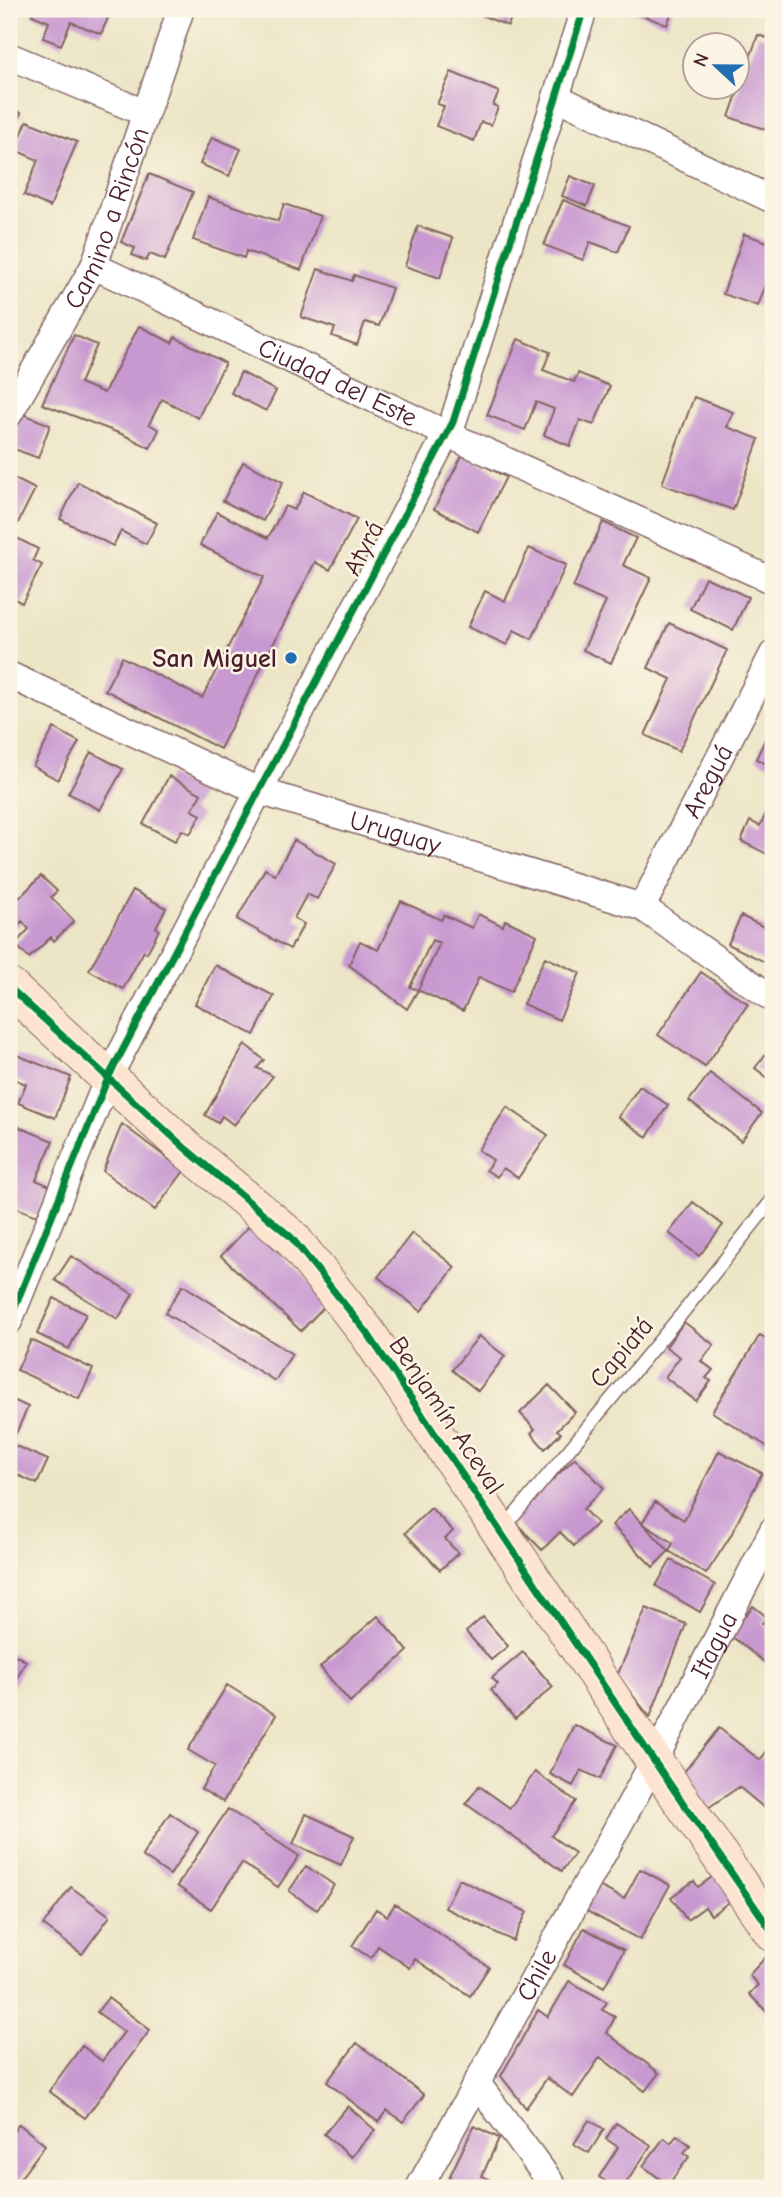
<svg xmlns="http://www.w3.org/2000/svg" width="782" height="2197" font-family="'Comic Neue',sans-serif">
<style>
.building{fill:#c898d1}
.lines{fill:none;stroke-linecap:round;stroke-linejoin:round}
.lane-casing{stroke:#836461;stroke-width:15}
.street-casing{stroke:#836461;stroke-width:29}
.secondary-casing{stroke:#836461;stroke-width:39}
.lane{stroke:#fff;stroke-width:12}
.street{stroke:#fff;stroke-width:26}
.secondary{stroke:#fde4d1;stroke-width:37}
.cycleway-casing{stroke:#fcf5e5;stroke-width:11}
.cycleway{stroke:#00873e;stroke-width:7}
.poi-dot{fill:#1f6fb2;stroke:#fcf5e5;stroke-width:2.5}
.labels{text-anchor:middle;stroke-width:5;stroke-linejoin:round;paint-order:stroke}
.street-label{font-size:26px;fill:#4a1f2b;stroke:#fcf5e5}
.poi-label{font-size:26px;font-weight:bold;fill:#4a1f2b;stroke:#fcf5e5;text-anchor:end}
</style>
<rect width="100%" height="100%" fill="#fcf5e5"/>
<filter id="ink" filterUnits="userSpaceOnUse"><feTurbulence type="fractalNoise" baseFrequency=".0143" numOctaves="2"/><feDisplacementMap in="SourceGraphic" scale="14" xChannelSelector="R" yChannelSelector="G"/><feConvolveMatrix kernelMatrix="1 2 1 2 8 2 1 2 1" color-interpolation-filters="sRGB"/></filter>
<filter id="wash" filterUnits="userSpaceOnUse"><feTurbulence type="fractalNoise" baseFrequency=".00686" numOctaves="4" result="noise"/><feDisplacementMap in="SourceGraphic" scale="28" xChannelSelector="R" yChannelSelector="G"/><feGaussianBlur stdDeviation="1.57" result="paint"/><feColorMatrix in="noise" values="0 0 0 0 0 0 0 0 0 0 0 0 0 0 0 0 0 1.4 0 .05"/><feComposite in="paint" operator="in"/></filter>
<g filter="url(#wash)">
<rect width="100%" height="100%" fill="#ece5c6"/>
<g id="blocks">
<path class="building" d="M35,9H112L101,34L71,22L61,45L43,38L49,22L32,15Z
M466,9H514L508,26Z
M626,9H673L667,25Z
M750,9H773V17Z
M758,35L773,40V132L729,117Z
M451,72L499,92L493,105L498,107L491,125L481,122L474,141L436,126L444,106L437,104Z
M9,107L21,113L9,140Z
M27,121L77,142L50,207L24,195L38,160L15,150Z
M212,137L241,149L229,176L200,164Z
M149,174L193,192L165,260L150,254L146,261L132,255L135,248L121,242Z
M570,176L595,186L587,206L562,196Z
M208,197L278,221L284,204L320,216L301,270L246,251L244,258L193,240Z
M563,200L629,226L618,252L590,242L583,260L544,245Z
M418,226L453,238L440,278L405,266Z
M744,234L773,244V264L758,306L723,294Z
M318,269L352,281L354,275L392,288L379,326L365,322L357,345L332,336L335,328L301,317Z
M139,326L172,343L175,337L225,363L198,418L162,399L149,424L159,430L150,448L124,435L42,404L74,335L97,345L80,383L104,393Z
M518,339L550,352L543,370L574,382L578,373L610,386L594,425L580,420L570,446L544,435L554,409L536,402L525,430L487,415Z
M241,372L276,391L266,411L231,393Z
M694,397L733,412L727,427L759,439L733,510L662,484Z
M16,411L50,425L38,458L9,447V430Z
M463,454L506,477L478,532L434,509Z
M243,462L283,482L263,521L223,501Z
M9,476L35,489L17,525L9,521Z
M78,482L157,523L146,544L121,531L113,546L60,519Z
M304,492L357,519L330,570L315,562L220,749L105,690L122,657L202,698L264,577L200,545L217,512L268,538L285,506L294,510Z
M603,522L636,538L623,565L651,578L611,663L583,650L606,602L573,587Z
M9,534L38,549L33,560L42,565L22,603L9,596Z
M529,548L566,565L532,639L514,630L507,645L468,627L485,591L505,601Z
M705,577L748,597L733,630L690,609Z
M669,623L727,650L679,751L645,735L671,679L648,668Z
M773,722V767L756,759Z
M54,728L79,742L58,780L33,766Z
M91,752L123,769L100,810L68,793Z
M169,776L201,794L192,810L201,815L190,834L182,830L175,841L143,824Z
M773,799V857L741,841L750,821L760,826Z
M294,840L336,864L317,899L307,894L294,918L304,924L290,949L237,919L265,869L275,875Z
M41,876L57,891L51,897L74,921L54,941L51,937L29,958L15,944L29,929L22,921L16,928L9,920V908Z
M133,890L166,908L156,927L159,930L147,953L144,951L123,989L89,970Z
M401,901L441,920L444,915L472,928L478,914L503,926L505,920L537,935L511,992L479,977L463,1011L418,990L440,943L432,940L410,987L418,990L407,1009L349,965L360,941L378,950Z
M741,916L773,931V966L728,944Z
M545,957L580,973L559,1020L523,1004Z
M215,965L274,996L254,1035L195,1004Z
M701,972L748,1004L705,1067L658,1035Z
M245,1044L264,1060L257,1068L273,1076L234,1125L222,1116L218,1123L205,1115Z
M773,1045V1082L755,1068Z
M17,1055L71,1077L55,1118L18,1103L26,1084L9,1077Z
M710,1073L762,1113L741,1141L689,1101Z
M640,1086L668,1105L647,1137L618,1117Z
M507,1107L548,1135L518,1178L503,1168L497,1177L486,1170L493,1160L478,1150Z
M9,1123L53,1141L36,1180L50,1186L37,1216L9,1205Z
M122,1124L184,1171L155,1210L103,1171Z
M693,1202L723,1225L699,1256L669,1233Z
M250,1225L330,1300L301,1331L221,1256Z
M412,1233L455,1267L421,1311L378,1277Z
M71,1256L133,1294L118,1319L55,1280Z
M183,1285L292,1354L275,1381L165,1313Z
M54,1298L86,1314L69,1349L37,1334Z
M684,1322L714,1345L701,1361L713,1370L706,1378L711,1381L696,1401L665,1377L680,1357L666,1347Z
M760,1335L773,1343V1450L712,1412Z
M479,1336L505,1356L478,1391L452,1370Z
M31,1340L93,1369L79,1399L17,1370Z
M549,1385L575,1412L557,1430L561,1433L545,1449L531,1433L535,1429L520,1413Z
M9,1398L28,1407L11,1444L48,1460L37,1484L9,1471Z
M719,1451L762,1473L730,1537L706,1574L669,1551L673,1543L642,1523L669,1551L653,1567L612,1525L629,1509L642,1523L655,1502L684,1520Z
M575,1458L604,1488L583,1509L597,1523L574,1546L560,1532L542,1550L512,1519Z
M431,1508L453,1531L445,1539L458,1553L440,1570L405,1533Z
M671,1560L715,1585L700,1612L656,1586Z
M753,1606L767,1617L762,1623L773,1632V1669L730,1635Z
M646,1608L686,1624L650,1717L617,1676Z
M378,1616L408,1651L350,1702L320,1667Z
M483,1617L508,1646L491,1660L466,1632Z
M9,1652L26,1661L9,1693Z
M523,1652L553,1687L515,1719L491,1690L498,1684L492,1678Z
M227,1685L276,1715L223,1802L201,1789L215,1766L188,1750Z
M574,1725L617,1745L600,1779L581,1770L573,1786L550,1774Z
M719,1728L760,1760L773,1743V1805L768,1811L739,1787L708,1808L680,1777Z
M535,1772L576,1801L551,1836L575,1853L562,1871L466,1804L479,1786L510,1808Z
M228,1809L299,1856L278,1887L242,1863L211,1909L177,1886Z
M170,1813L198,1832L170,1875L142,1856Z
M306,1814L354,1836L341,1865L293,1844Z
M306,1866L334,1885L317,1910L289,1891Z
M640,1869L670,1885L640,1940L583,1909L597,1885L624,1899Z
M715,1875L732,1900L711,1915L705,1907L687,1920L671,1897L694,1881L698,1887Z
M459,1879L527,1912L513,1941L445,1908Z
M71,1887L110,1916L82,1954L43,1925Z
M395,1904L489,1967L470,1996L415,1959L410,1968L378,1946L371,1958L352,1946L376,1909L387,1916Z
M584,1928L624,1950L604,1987L564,1965Z
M767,1956L773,1962V2018L749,1994L758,1985L749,1975Z
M569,1981L607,2002L602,2010L615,2017L607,2033L659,2073L645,2091L600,2057L573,2097L547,2078L526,2108L501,2076L538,2010L548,2017Z
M108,1998L150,2030L85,2118L49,2091L82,2046L102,2061L124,2032L97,2012Z
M357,2043L424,2095L403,2122L387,2110L378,2122L327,2082Z
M348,2106L375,2130L351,2157L324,2134Z
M589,2120L604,2129L589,2153L574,2144Z
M616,2123L651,2145L623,2188H616L599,2177L618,2147L606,2139Z
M19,2124L45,2145L13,2188H9V2138Z
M474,2126L499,2138L482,2176L489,2179L485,2188H456L446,2184Z
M677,2135L690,2145L684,2153L689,2157L668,2185L643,2166L664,2138L671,2143Z"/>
</g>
</g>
<g filter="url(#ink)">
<use href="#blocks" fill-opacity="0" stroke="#836461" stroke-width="2"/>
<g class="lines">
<defs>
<path id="lane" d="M503,1529L680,1316L773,1199"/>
<g id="street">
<path d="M9,56L145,113"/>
<path d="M556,97L773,200"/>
<path id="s1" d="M94,266L447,434L773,581"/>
<path id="s2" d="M9,414L94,266L181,9"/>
<path id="s3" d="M9,675L259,791L642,907L773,999"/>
<path id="s4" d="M642,907L773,654"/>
<path d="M9,1321L108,1078L453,422L584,9"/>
<path d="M477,2083L555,2188"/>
<path id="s5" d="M419,2188L654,1761L773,1530"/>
</g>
<path id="secondary" d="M9,987L186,1149L291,1237L368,1334L654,1761L773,1933"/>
</defs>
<use href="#lane" class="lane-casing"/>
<use href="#street" class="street-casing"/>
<use href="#secondary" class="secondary-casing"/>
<use href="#lane" class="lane"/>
<use href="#street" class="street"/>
<use href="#secondary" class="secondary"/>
<defs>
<path id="cycleway" d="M9,987L186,1149L291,1237L368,1334L654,1761L773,1933
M9,1321L108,1078L453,422L584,9"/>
</defs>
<use href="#cycleway" class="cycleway-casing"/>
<use href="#cycleway" class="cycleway"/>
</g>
</g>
<circle class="poi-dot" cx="291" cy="658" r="7"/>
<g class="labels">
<g class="street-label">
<text dy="9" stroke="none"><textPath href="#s2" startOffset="220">Camino a Rincón</textPath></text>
<text dy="9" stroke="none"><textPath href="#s1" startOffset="270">Ciudad del Este</textPath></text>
<text transform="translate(363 548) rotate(-62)" y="9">Atyrá</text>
<text dy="9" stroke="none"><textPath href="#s4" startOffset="142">Areguá</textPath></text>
<text dy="9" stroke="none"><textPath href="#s3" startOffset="418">Uruguay</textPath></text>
<text transform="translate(621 1352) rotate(-50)" y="9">Capiatá</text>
<text transform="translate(447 1415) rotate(56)" y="9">Benjamín Aceval</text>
<text dy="9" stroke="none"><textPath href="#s5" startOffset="618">Itagua</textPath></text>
<text dy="9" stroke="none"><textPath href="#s5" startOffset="243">Chile</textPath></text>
</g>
<g class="poi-label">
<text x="277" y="667">San Miguel</text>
</g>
</g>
<rect width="782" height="2197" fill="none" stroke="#fcf5e5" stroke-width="35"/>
<g transform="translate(716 66) rotate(292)"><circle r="33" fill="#fcf5e5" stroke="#b59f9b" stroke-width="2"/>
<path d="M0-5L12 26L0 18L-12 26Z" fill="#1f6fb2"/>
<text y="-10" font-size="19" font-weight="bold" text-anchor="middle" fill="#4a1f2b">N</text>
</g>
</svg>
